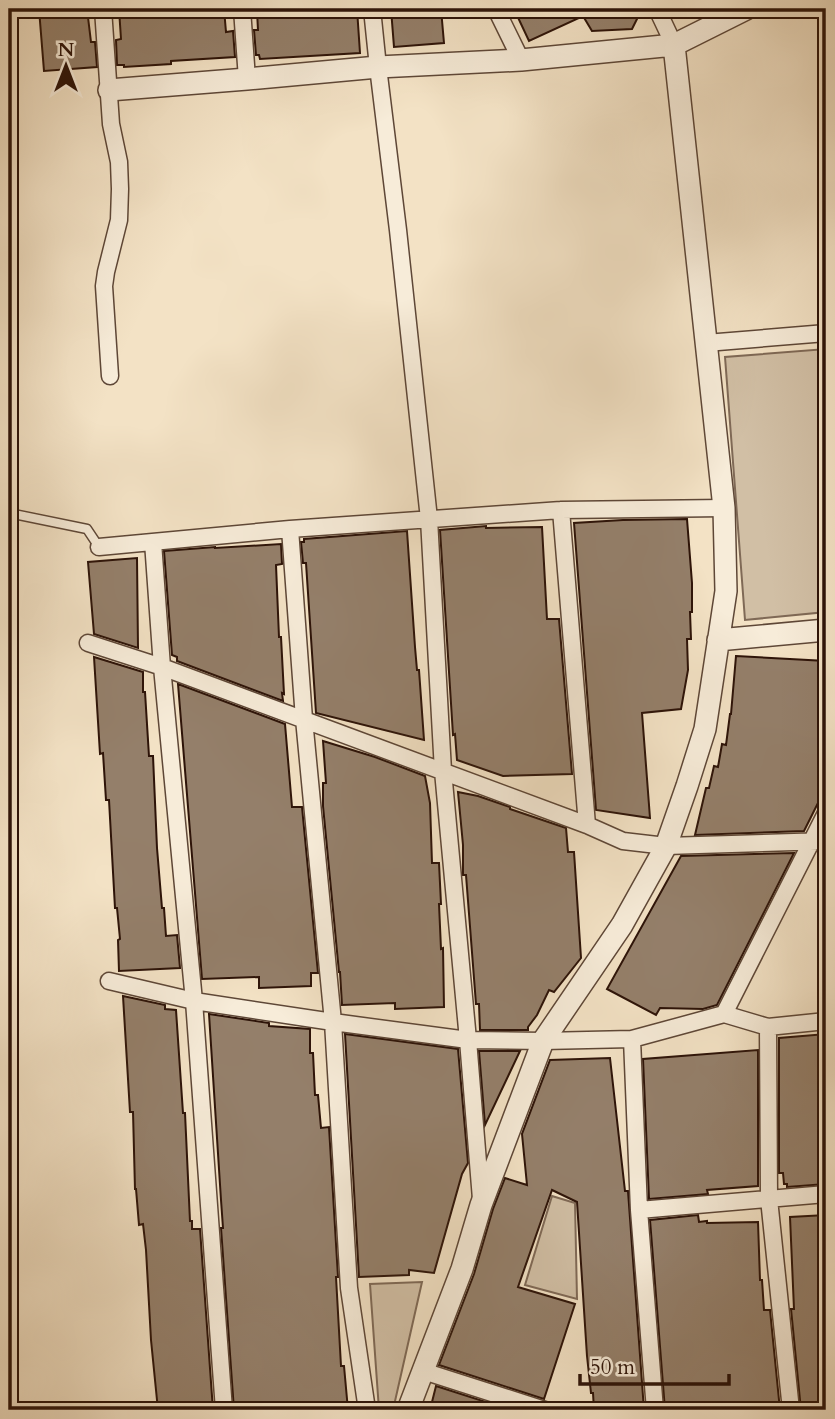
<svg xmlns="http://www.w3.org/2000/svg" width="835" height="1419" font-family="Cardo,serif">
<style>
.green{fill:#d1bfa5;stroke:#7f6956;stroke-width:2}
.building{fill:#947f6a;stroke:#2d1308;stroke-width:2}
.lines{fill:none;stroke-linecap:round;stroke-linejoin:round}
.service-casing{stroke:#5e4737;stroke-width:11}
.minor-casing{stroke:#5e4737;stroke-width:19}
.tertiary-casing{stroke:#5e4737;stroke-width:24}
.service{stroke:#f7ecd9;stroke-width:8}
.minor{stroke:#f7ecd9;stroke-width:16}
.tertiary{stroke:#f7ecd9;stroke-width:21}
</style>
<rect width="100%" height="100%" fill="#f3e2c5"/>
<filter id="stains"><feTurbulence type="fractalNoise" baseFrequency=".00286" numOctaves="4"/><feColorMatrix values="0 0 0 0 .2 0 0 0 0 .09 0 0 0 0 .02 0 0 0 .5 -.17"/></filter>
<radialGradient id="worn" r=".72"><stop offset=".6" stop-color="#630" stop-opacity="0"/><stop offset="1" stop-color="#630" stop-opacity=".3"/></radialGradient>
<path class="green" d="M826,349V612L745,620L725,357Z
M552,1196L575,1203L577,1299L525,1285Z
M422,1282L393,1410H379L370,1284Z"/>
<path class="building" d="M39,9H87L91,42H95L97,67L44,71Z
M119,9H224L226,32L233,31L235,57L171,61V64L124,67V65H117L116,40L121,39Z
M319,9H357L360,53L260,59L259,55H256L254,30H258L257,11Z
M391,9H441L444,43L394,47Z
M514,9H632L637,19L632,29L592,31L583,16L529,41Z
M687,519L692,583V612H690L691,639H687L688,670L681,709L642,713L650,818L596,810L574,523L623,520Z
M486,526V528L542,527L547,619H559L572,774L503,776L457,760L455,734L453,735L440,530Z
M407,531L415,647L417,670H419L424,740L316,713L306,563H303L301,542H304V539Z
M281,544L282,564L276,565L279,637H281L284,694L282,693L283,701L177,661V657L172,655L164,551L215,547V548Z
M137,558L138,648L94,634L88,562Z
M736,656L826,661V787L804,831L695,835L706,788H709L714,766L718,767L722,744L726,745L730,714H731Z
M94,657L143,672V692H145L149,756H153L157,848L162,908H164L166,936L177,935L180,968L119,971L118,940L120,939L117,908H115L109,800H106L103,753L100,754Z
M178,684L285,724L292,807H302L318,973H311V986L259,988V977L202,979Z
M323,741L375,757L425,776L430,803L432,863H439L441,904H439L441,949L443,948L444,1007L395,1009V1003L342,1005L340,972H339L323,806V783H326Z
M458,792L478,796L510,807V809L566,828L568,852H574L581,958L554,992L549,990L537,1015L528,1027V1030H480L479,1004H476L466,875H463V845Z
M794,853L717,1005L703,1009L660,1008L656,1015L607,989L681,856Z
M123,996L165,1005V1009L176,1010L183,1113H185L190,1221H192V1229H200L213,1410H158L151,1340L146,1250L143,1224L139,1225L136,1189H135L133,1112H130Z
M209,1014L269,1023V1026L310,1029V1053H313L315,1095H318L321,1128L329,1127L338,1277H336L341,1366H344L348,1410H234L221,1228H223L221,1200Z
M345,1034L458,1049L468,1163L462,1174L434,1273L409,1270V1275L359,1277Z
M826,1034V1184L787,1187V1184H784L783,1173H779V1038Z
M758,1050V1186L707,1190L708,1194L649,1199L643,1059Z
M479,1051H520L485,1125Z
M610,1058L625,1191H628L644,1410H594L593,1393H591L587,1356L577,1202L552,1190L518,1287L575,1304L544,1399L439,1365L474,1274L493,1209L505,1178L527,1185L522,1134L550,1060Z
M698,1215L699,1222L707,1221V1223L758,1222L760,1280H762L764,1310H770L780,1410H665L650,1220Z
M826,1215V1410H801L791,1309H794L790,1217Z
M436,1386L511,1410H430Z"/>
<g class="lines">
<defs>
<path id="service" d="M9,513L87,529L99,547"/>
<path id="minor" d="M103,9L111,124L119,162L120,189L119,220L106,272L104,286L110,376
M242,9L247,79
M372,9L378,67L398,230L429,519L443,771L468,1040L481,1199
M496,9L521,60
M657,9L674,45
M706,343L826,333
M561,510L587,825
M290,529L304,719L333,1022L349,1288L367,1410
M153,542L162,667L194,1001L224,1410
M99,547L290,529L561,510L724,508
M88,643L162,667L587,825L623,841L666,846L826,841
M109,981L194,1001L333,1022L468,1040L543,1041L632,1039L724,1014L768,1027L826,1021
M724,1014L826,813
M768,1027L769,1199L791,1410
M632,1039L639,1210L655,1410
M639,1210L826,1194
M423,1371L545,1410"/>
<path id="tertiary" d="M109,90L247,79L378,67L521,60L674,45L746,9
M718,640L826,630
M408,1410L462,1269L481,1205L543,1041L622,925L666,846L687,786L705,729L726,591L724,508L674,45"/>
</defs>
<use href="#service" class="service-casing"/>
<use href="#minor" class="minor-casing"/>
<use href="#tertiary" class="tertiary-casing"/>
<use href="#service" class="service"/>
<use href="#minor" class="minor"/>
<use href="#tertiary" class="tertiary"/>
</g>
<rect width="835" height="1419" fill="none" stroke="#f3e2c5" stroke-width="35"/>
<rect x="10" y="10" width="814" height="1398" fill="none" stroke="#2d1308" stroke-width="3.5"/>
<rect x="18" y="18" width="800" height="1384" fill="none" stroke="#2d1308" stroke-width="2"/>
<g transform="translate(66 66)" stroke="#f7ecd9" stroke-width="5" paint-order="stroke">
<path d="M0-5L12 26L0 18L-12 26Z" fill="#2d1308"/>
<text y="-10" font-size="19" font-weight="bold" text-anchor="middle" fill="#2d1308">N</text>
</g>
<path d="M580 1374v10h149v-10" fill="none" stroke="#2d1308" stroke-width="3.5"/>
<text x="590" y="1374" font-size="21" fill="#2d1308" stroke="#f7ecd9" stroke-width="5" paint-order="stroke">50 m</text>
<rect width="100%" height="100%" filter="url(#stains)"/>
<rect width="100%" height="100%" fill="url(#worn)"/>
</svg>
